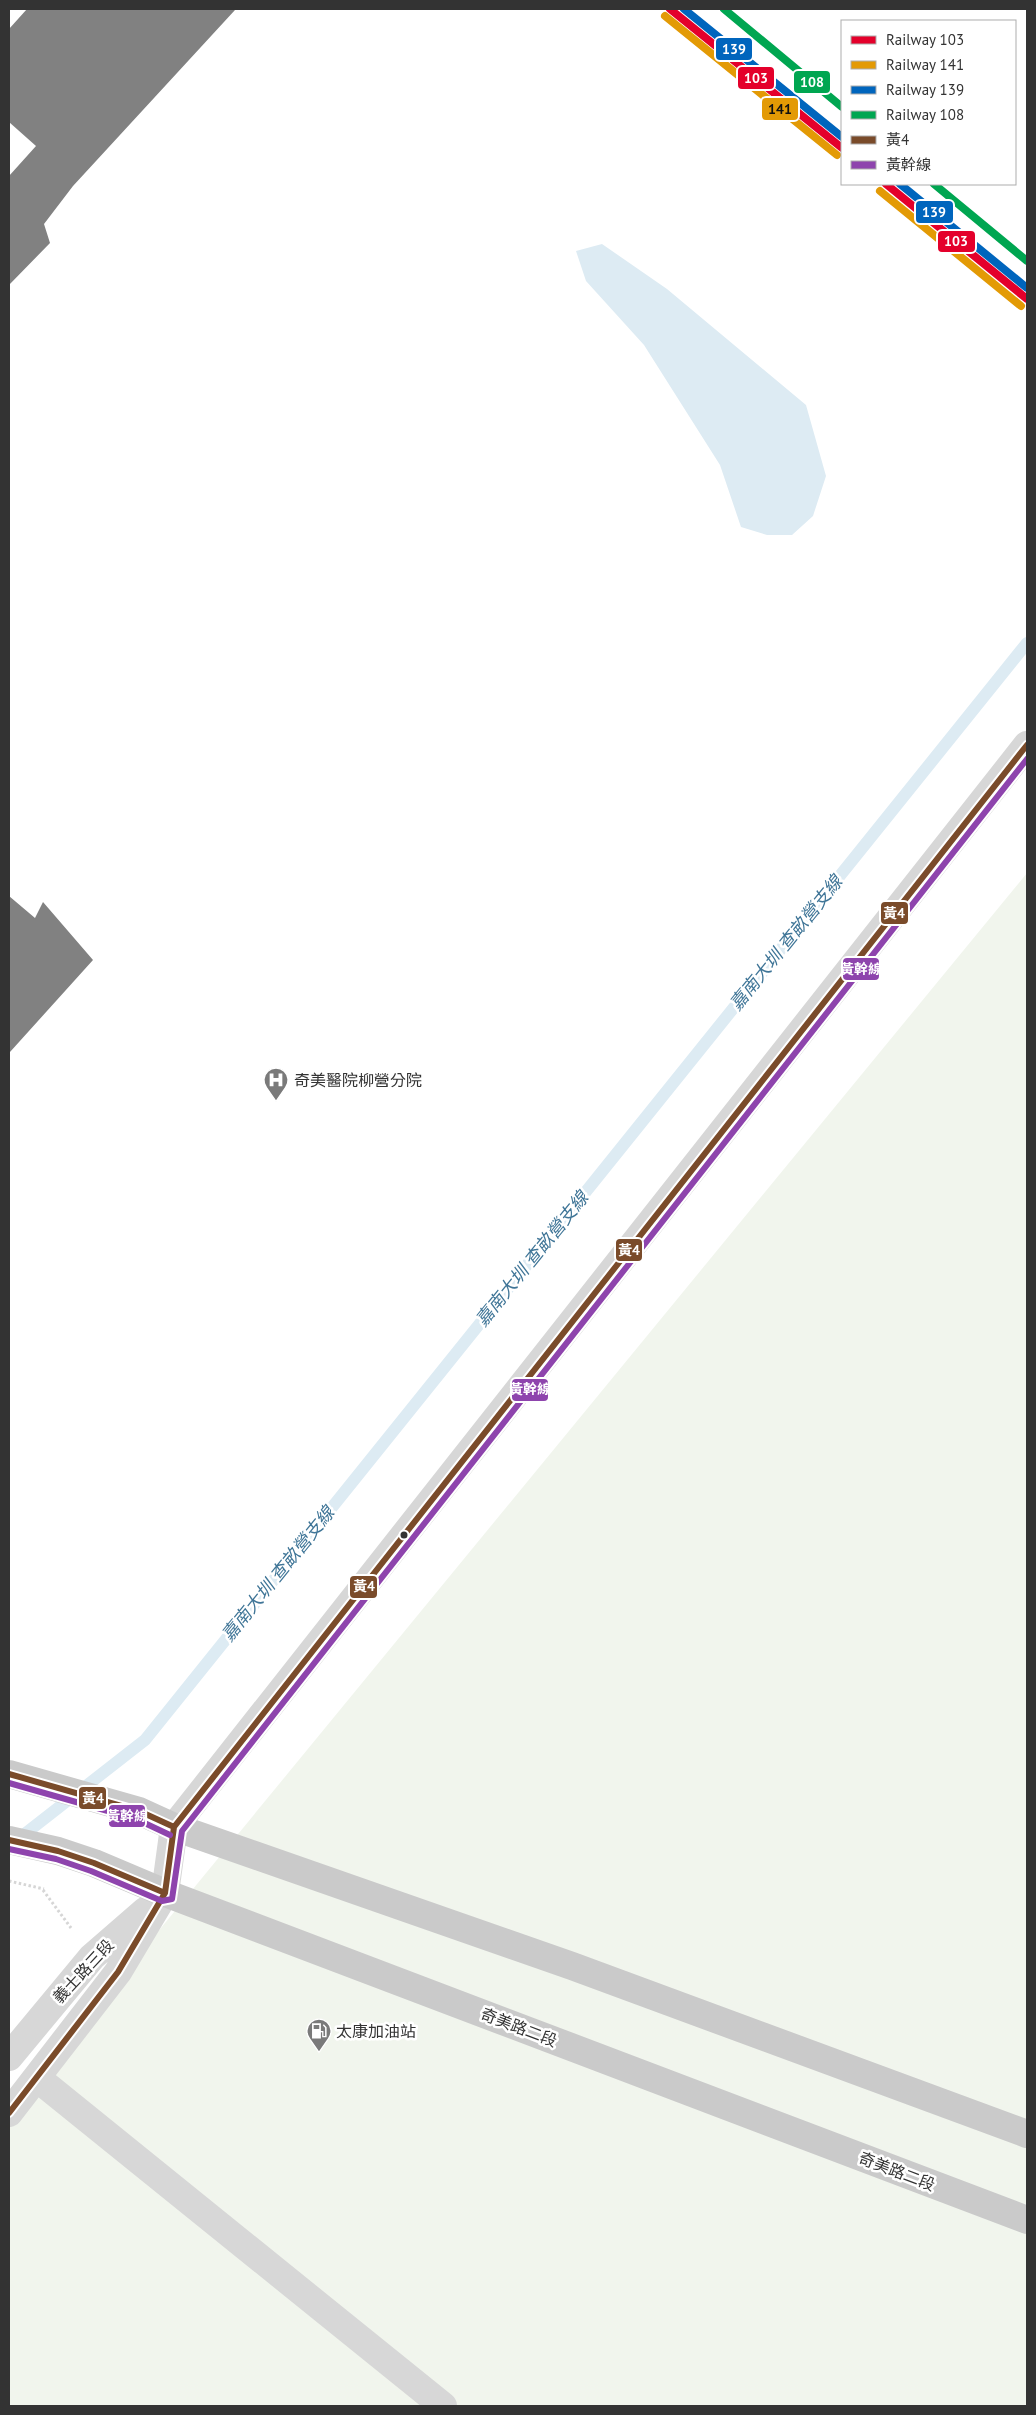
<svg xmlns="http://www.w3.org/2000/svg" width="1036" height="2415" font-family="'PT Sans','Noto Sans TC',sans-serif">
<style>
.green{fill:#f1f5ed}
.water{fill:#ddebf3}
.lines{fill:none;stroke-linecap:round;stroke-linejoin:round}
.stream{stroke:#ddebf3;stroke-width:12}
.building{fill:#818181}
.path{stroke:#d6d6d6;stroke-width:3;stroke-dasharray:2.5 2.5;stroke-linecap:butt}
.minor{stroke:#d7d7d7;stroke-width:28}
.major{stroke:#cacaca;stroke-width:28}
.bus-1-casing{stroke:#fff;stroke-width:10}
.bus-2-casing{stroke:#fff;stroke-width:10}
.bus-1{stroke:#7a4b2a;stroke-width:6}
.bus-2{stroke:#8e44ad;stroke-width:6}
.rail-1-casing{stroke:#fff;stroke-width:11}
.rail-2-casing{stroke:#fff;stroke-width:11}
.rail-3-casing{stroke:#fff;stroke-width:11}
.rail-4-casing{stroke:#fff;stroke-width:11}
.rail-1{stroke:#e4002b;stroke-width:8}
.rail-2{stroke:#e39a05;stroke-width:8}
.rail-3{stroke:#0065bd;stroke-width:8}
.rail-4{stroke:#00a651;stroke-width:8}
.bus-dot{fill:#333;stroke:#fff;stroke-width:2}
.labels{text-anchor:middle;stroke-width:5;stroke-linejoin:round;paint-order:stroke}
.poi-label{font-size:16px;fill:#333;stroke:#fff;text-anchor:start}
.street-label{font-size:16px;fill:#333;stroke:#fff}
.water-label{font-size:18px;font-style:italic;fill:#3f7597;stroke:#fff}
.line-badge{stroke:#fff;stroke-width:2}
.badge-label{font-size:14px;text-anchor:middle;font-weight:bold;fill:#fff}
.pale-badge-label{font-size:14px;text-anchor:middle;font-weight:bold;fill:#111}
</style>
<rect width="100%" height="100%" fill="#fff"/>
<path class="green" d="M1027,873V2406H9V2113Z"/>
<path class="water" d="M602,244L667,289L806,405L826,476L813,516L792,535H767L741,527L720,465L644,345L586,281L576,251Z"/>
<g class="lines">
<path class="stream" d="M17,1840L145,1740L1027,643"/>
</g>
<path class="building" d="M27,9L235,10L73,186L44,224L50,243L9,285V176L36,146L9,122V29Z
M9,896L35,918L43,902L93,960L10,1052L9,1050Z"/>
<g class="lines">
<path class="path" d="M9,1881L44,1889
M43,1890L71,1928"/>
<path class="minor" d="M9,2057L92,1957L145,1911
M37,2078L443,2406
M9,2113L118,1972L165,1893L174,1827L1027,745"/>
<path class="major" d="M9,1774L139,1811L174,1827L572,1966L1027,2134
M9,1840L58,1851L94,1863L165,1893L1027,2220"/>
<defs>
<path id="bus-1" d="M9,1774L139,1811L174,1827
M9,1840L58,1851L94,1863L165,1893
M9,2113L118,1972L165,1893L174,1827L1027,745"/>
<path id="bus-2" d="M9,1783L136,1819L170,1835
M9,1849L56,1859L91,1871L162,1901L172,1899L182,1831L1027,759"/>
</defs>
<use href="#bus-1" class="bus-1-casing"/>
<use href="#bus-2" class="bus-2-casing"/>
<use href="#bus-1" class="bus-1"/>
<use href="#bus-2" class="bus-2"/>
<defs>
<path id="rail-1" d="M670,9L842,148
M886,184L1027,299"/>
<path id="rail-2" d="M665,16L837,155
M880,191L1021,306"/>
<path id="rail-3" d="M684,9L842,137
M900,184L1027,288"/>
<path id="rail-4" d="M724,9L842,107
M934,184L1027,261"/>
</defs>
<use href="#rail-1" class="rail-1-casing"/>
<use href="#rail-2" class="rail-2-casing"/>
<use href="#rail-3" class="rail-3-casing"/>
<use href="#rail-4" class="rail-4-casing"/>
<use href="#rail-1" class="rail-1"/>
<use href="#rail-2" class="rail-2"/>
<use href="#rail-3" class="rail-3"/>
<use href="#rail-4" class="rail-4"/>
</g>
<defs>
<symbol id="hospital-pin" viewBox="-11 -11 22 30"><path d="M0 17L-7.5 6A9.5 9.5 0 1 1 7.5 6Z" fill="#7a7a7a" stroke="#fff"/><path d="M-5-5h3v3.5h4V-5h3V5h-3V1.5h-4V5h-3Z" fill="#fff"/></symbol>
<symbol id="fuel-pin" viewBox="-11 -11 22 30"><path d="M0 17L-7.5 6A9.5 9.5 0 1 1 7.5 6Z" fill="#7a7a7a" stroke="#fff"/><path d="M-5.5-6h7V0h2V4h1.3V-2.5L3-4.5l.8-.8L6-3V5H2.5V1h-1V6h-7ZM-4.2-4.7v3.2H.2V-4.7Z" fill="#fff"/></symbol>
</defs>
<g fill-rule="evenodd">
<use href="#hospital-pin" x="262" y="1066" width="28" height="38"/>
<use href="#fuel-pin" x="305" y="2017" width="28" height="38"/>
</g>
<circle class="bus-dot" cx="404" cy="1535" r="4.5"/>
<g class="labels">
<g class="poi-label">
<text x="294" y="1086">奇美醫院柳營分院</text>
<text x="336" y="2037">太康加油站</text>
</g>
<g class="street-label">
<text transform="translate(83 1971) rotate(-47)" y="6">義士路三段</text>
<text transform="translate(519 2027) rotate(21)" y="6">奇美路二段</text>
<text transform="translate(897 2171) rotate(21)" y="6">奇美路二段</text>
</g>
<g class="water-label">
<text transform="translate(786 943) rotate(-51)" y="6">嘉南大圳 查畝營支線</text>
<text transform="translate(532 1259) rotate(-51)" y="6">嘉南大圳 查畝營支線</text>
<text transform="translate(278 1574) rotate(-51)" y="6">嘉南大圳 查畝營支線</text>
</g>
</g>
<g class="line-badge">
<rect x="715" y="37" width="38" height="24" rx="5" fill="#0065bd"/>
<rect x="737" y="66" width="38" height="24" rx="5" fill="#e4002b"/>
<rect x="793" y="70" width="38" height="24" rx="5" fill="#00a651"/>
<rect x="761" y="97" width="38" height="24" rx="5" fill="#e39a05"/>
<rect x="915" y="200" width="39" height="24" rx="5" fill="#0065bd"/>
<rect x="937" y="230" width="39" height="23" rx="5" fill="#e4002b"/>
<rect x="880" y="901" width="29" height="24" rx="5" fill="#7a4b2a"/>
<rect x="842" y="957" width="38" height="24" rx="5" fill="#8e44ad"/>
<rect x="615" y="1238" width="28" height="24" rx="5" fill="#7a4b2a"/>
<rect x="511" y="1378" width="38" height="24" rx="5" fill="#8e44ad"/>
<rect x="349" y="1575" width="29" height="24" rx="5" fill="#7a4b2a"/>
<rect x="78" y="1786" width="29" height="24" rx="5" fill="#7a4b2a"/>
<rect x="108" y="1804" width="38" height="24" rx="5" fill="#8e44ad"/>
</g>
<g class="badge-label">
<text x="734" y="54">139</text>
<text x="756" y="83">103</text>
<text x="812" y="87">108</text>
<text x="934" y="217">139</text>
<text x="956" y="246">103</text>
<text x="894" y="918">黃4</text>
<text x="861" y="974">黃幹線</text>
<text x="629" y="1255">黃4</text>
<text x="530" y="1394">黃幹線</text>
<text x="364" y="1591">黃4</text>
<text x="93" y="1803">黃4</text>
<text x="127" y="1821">黃幹線</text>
</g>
<g class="pale-badge-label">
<text x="780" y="114">141</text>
</g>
<rect width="1036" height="2415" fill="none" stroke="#333333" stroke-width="20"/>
<rect x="841" y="20" width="175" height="165" fill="#ffffff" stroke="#adadad"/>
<rect x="851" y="36" width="25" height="8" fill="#e4002b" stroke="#adadad"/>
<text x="886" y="45" font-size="15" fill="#333333">Railway 103</text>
<rect x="851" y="61" width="25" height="8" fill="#e39a05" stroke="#adadad"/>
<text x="886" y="70" font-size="15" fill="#333333">Railway 141</text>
<rect x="851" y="86" width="25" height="8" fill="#0065bd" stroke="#adadad"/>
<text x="886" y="95" font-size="15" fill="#333333">Railway 139</text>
<rect x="851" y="111" width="25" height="8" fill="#00a651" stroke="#adadad"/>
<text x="886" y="120" font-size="15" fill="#333333">Railway 108</text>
<rect x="851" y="136" width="25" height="8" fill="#7a4b2a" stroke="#adadad"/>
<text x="886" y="145" font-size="15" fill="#333333">黃4</text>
<rect x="851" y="161" width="25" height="8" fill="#8e44ad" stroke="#adadad"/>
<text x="886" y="170" font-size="15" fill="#333333">黃幹線</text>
</svg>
